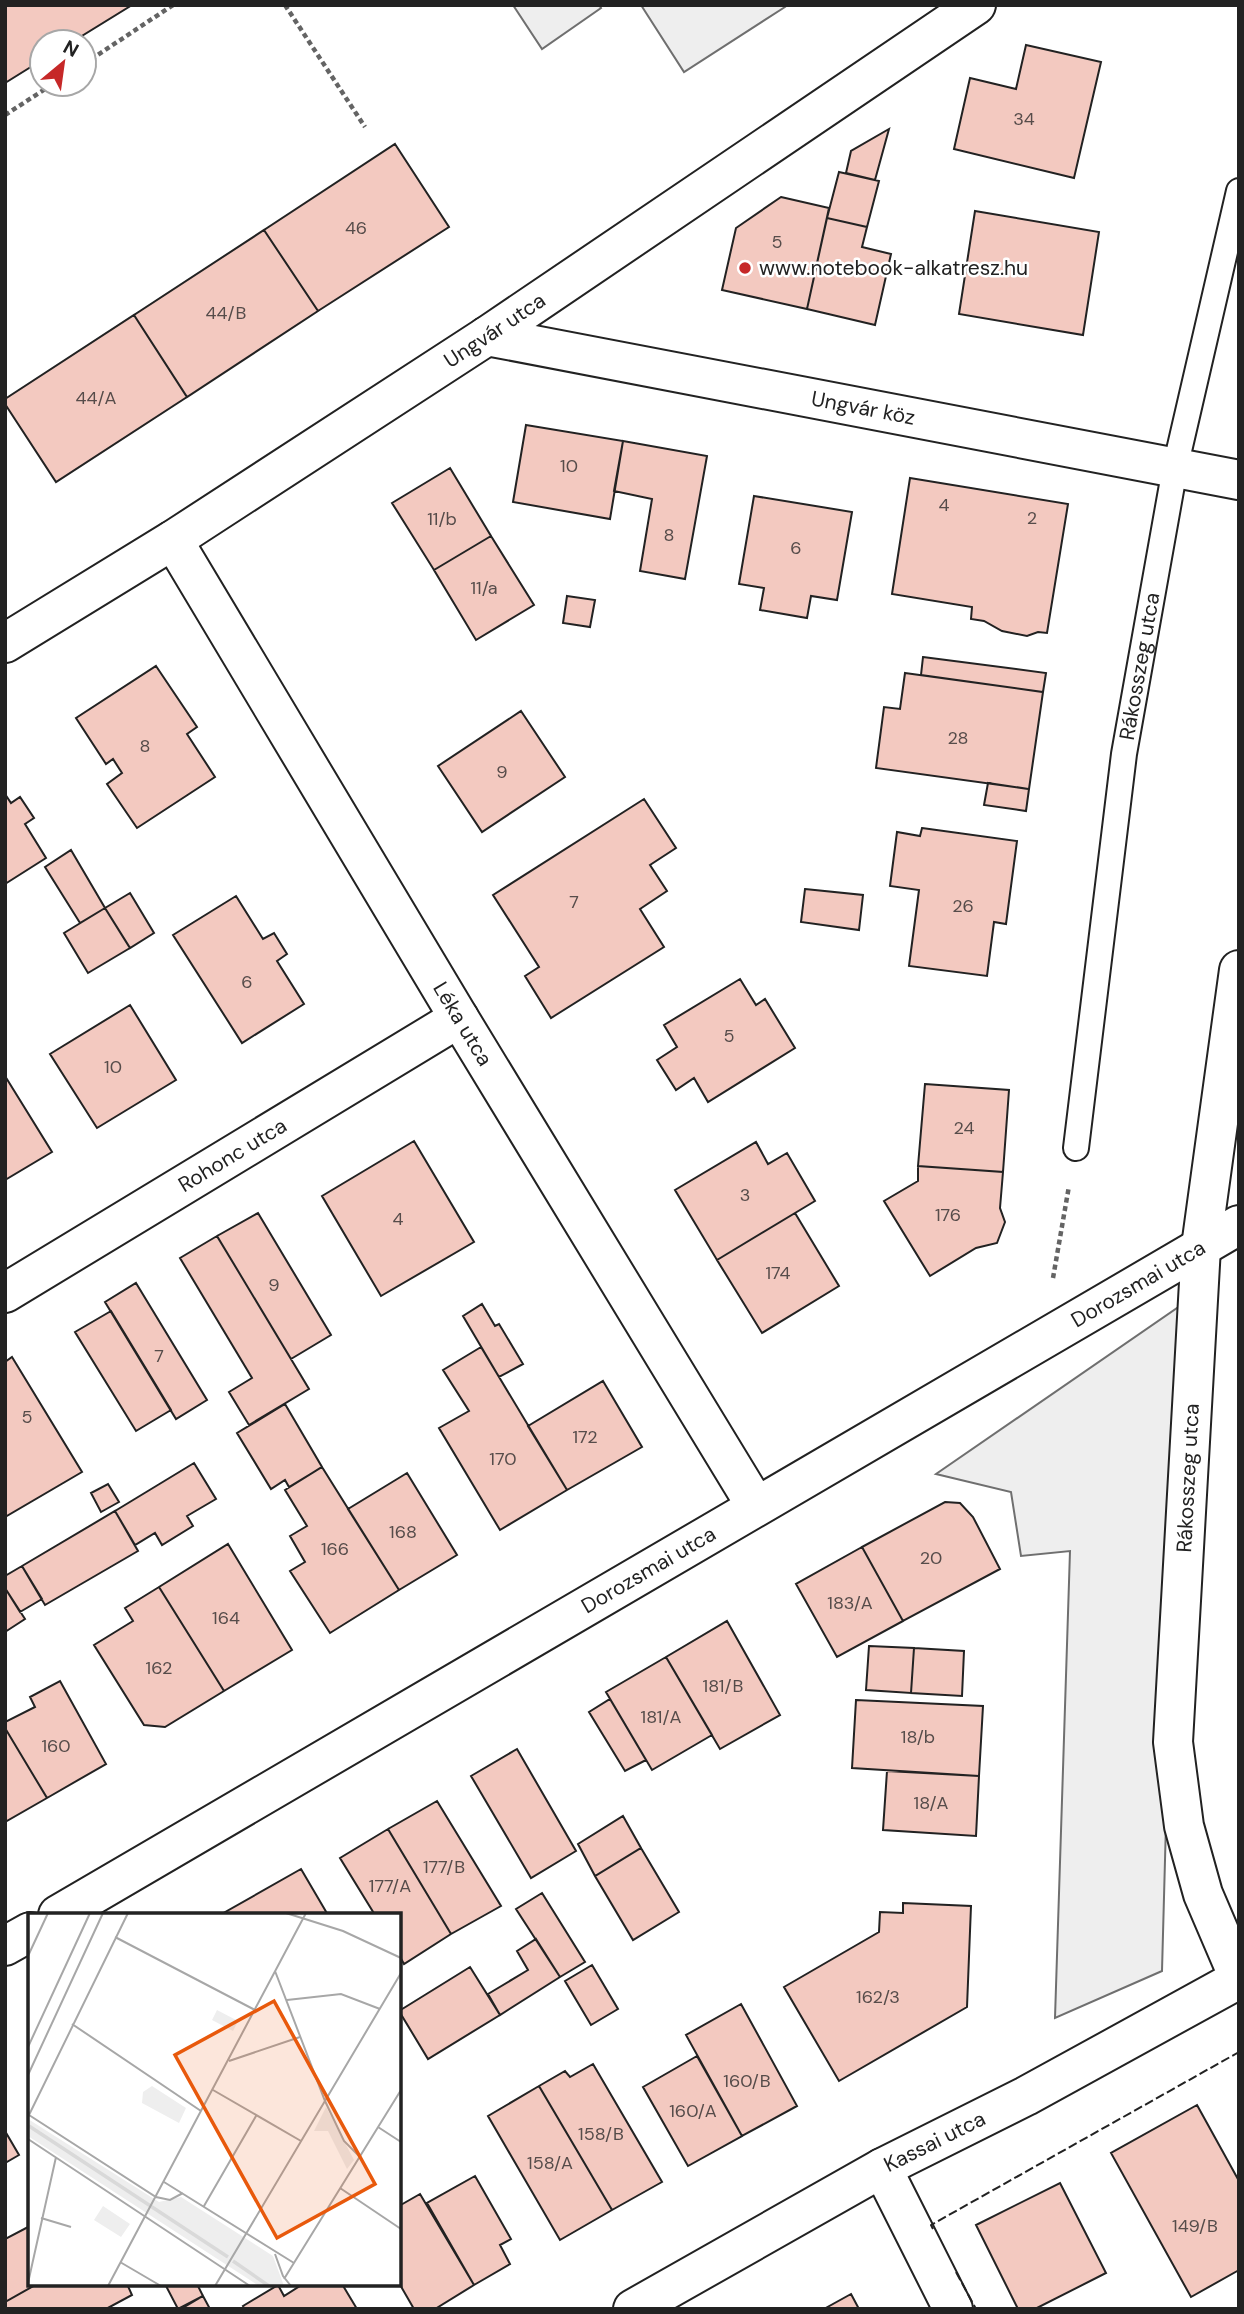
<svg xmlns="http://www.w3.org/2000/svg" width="1244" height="2314" font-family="'DM Sans',sans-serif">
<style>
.green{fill:#eee;stroke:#6f6f6f;stroke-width:2}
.building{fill:#f3c9c0;stroke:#222;stroke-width:2}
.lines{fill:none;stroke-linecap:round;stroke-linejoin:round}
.lane-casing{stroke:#222;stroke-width:28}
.street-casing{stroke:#222;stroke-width:42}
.secondary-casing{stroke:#222;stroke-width:42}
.path{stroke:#646464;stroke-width:4.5;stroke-dasharray:5 3.5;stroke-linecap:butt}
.lane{stroke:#fff;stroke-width:24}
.street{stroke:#fff;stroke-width:38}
.secondary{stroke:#fff;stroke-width:38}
.fence{stroke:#222;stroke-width:2;stroke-dasharray:9 3.5;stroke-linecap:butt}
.poi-dot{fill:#c62828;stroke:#fff;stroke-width:2.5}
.labels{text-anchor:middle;stroke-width:5;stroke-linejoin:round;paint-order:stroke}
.number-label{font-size:18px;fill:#564c4a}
.poi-label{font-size:21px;fill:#222;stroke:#fff;text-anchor:start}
.street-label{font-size:21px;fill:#222;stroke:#fff}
.inset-river{fill:none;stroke:#d9d9d9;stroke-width:3.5}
.inset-road{fill:none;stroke:#a7a7a7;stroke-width:2}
.view{fill:#e8590c;fill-opacity:0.15;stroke:#e8590c;stroke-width:3.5}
.inset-edge{fill:none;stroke:#222;stroke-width:3.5}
</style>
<rect width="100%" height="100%" fill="#fff"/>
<path class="green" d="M513,5H599L601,8L542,49Z
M641,5H784L785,7L684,72Z
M1180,1306L1162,1971L1055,2018L1070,1551L1021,1556L1011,1492L936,1474Z"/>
<path class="building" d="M5,5H132L72,42H42V60L5,83Z
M1026,45L1101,62L1074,178L954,149L970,78L1016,89Z
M889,129L875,180L846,173L851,151Z
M395,144L449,227L318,311L264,230Z
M839,172L879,181L867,227L827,218Z
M781,197L829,208L807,309L722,290L736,228Z
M975,211L1099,232L1083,335L959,314Z
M827,218L867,227L862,247L891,254L875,325L807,309Z
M264,230L318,311L187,397L134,315Z
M134,315L187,397L56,482L5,404V399Z
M526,425L623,441L610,519L513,502Z
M623,441L707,456L685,579L640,571L652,499L614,491Z
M450,468L491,536L434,570L392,503Z
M910,478L1068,504L1047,633L1038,632L1027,636L1002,631L984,621L971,619L972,607L892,594Z
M754,496L852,512L837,600L811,596L807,618L760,610L764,588L739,584Z
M491,536L534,605L476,640L434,570Z
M567,596L595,600L590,627L563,623Z
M923,657L1046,673L1043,692L921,675Z
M156,666L197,727L187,734L215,777L137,828L107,784L122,773L113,759L106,764L76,718Z
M905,673L1043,692L1029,789L876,768L884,707L900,709Z
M521,711L565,777L482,832L438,766Z
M988,783L1029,789L1026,811L984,805Z
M5,794L11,803L20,797L34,818L25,824L46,858L5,884Z
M644,799L676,848L650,865L667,891L640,909L664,947L551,1018L525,976L539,967L493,895Z
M922,828L1017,841L1006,924L994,922L987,976L909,966L919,890L890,886L897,832L920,836Z
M71,850L105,908L80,923L45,867Z
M805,889L863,895L859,930L801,922Z
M130,893L154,933L130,948L105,908Z
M236,896L263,939L274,933L287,954L277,961L304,1004L242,1043L173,935Z
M105,908L130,948L88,973L64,933Z
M740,979L756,1005L765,999L795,1048L708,1102L694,1078L676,1090L657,1060L677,1047L664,1025Z
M130,1005L176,1080L97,1128L50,1054Z
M5,1076L52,1152L5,1180Z
M925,1084L1009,1090L1003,1172L918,1166Z
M414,1141L474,1242L381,1296L322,1196Z
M756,1142L768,1164L787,1153L815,1201L717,1260L675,1190Z
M918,1166L1003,1172L1000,1208L1005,1222L997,1243L976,1248L930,1276L884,1201L918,1181Z
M258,1213L331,1335L291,1359L217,1236Z
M795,1213L839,1286L762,1333L717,1260Z
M217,1236L309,1389L249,1425L229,1392L252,1378L180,1258Z
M136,1283L207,1400L176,1419L105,1302Z
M482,1304L495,1326L499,1324L523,1364L499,1377L463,1316Z
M111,1311L171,1410L136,1431L75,1332Z
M481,1347L567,1490L500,1530L439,1428L469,1411L443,1370Z
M12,1357L82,1472L5,1517V1362Z
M603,1381L642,1447L567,1490L528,1426Z
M285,1404L322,1467L289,1487L285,1480L271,1489L237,1433Z
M194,1463L216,1499L187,1516L193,1526L162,1545L155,1533L135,1545L115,1511Z
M322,1467L399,1590L330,1633L290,1571L305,1562L290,1536L307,1526L285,1490Z
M407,1473L457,1555L399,1590L348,1509Z
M108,1484L119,1502L101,1512L91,1493Z
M945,1502L960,1503L973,1517L1000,1569L903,1621L862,1547Z
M115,1511L138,1551L45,1605L22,1566Z
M228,1544L292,1650L224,1691L159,1587Z
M862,1547L903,1621L837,1657L796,1584Z
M22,1566L42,1599L20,1612L5,1588V1576Z
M159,1587L224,1691L165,1727L144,1725L94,1645L133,1621L125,1608Z
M5,1588L25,1619L5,1632Z
M727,1621L780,1715L720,1749L666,1657Z
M869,1646L914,1648L911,1693L866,1690Z
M914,1648L964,1651L962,1696L911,1693Z
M666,1657L712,1735L652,1770L606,1692Z
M60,1681L106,1764L47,1798L5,1728V1722L35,1707L30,1697Z
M610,1699L646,1760L625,1771L589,1712Z
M856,1700L983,1706L979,1776L852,1768Z
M5,1728L47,1798L5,1822Z
M517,1749L576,1851L531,1878L471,1776Z
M887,1771L979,1776L976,1836L883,1830Z
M437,1801L501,1906L451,1934L388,1829Z
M623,1816L641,1848L595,1876L578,1844Z
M388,1829L451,1934L404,1964L399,1955V1915H375L340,1858Z
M641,1848L679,1912L633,1940L595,1876Z
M301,1869L328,1915H220Z
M542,1893L585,1962L560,1977L516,1909Z
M903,1903L971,1906L967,2007L839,2081L784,1987L879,1932L880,1912L903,1913Z
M536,1939L560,1977L500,2015L488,1994L528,1970L517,1951Z
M592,1965L618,2009L591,2025L565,1981Z
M470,1967L500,2015L428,2059L399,2011Z
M741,2004L797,2106L742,2136L686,2035Z
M697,2056L742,2136L688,2166L643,2087Z
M593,2064L662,2182L612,2210L539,2086L565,2071L570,2077Z
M539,2086L612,2210L560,2240L488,2116Z
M1197,2105L1239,2181V2270L1191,2297L1111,2153Z
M5,2131L19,2155L5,2163Z
M475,2176L511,2239L500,2245L510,2264L474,2285L427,2203Z
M1060,2183L1106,2273L1035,2309H1018L976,2225Z
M420,2194L474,2285L435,2309H414L399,2283V2206Z
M30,2226V2284H37L5,2302V2239Z
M37,2284H127L132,2295L106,2309H5V2302Z
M165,2284H197L203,2296L178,2309Z
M303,2284H342L357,2309H245L243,2306L278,2285L284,2296Z
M851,2294L859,2309H824Z
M203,2296L210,2309H181Z"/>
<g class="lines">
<defs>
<g id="lane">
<path id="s1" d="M1076,1148L1124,754L1175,468L1239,191"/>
</g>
<g id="street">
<path id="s2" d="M487,336L1239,480"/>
<path id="s3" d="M173,540L459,1018L756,1506"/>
<path d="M1239,970L1201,1247L1173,1742L1184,1826L1203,1894L1239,1978"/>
<path id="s4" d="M5,1293L459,1018"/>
<path id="s5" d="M58,1915L1239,1225"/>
<path d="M5,1946L30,1932"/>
<path d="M882,2168L953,2309"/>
<path id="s6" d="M633,2309L882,2168L1026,2096L1239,1979"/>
</g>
<g id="secondary">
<path id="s7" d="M5,643L173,540L487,336L976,5"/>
</g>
</defs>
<use href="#lane" class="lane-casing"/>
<use href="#street" class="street-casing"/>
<use href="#secondary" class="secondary-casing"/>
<path class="path" d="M285,5L365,127
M84,64L173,5
M5,115L53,84
M1053,1278L1069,1186"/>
<use href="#lane" class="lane"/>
<use href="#street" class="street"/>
<use href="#secondary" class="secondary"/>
<path class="fence" d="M933,2229L931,2225L1239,2052
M956,2272L976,2309"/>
</g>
<circle class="poi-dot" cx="745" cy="268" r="7"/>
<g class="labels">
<g class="number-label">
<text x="1024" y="125">34</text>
<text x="356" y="234">46</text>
<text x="777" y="248">5</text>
<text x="226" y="319">44/B</text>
<text x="96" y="404">44/A</text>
<text x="569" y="472">10</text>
<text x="944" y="511">4</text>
<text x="1032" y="524">2</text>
<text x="442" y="525">11/b</text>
<text x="669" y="541">8</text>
<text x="796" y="554">6</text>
<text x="484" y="594">11/a</text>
<text x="958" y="744">28</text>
<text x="145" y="752">8</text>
<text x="502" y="778">9</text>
<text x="574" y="908">7</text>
<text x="963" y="912">26</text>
<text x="247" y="988">6</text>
<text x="729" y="1042">5</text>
<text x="113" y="1073">10</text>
<text x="964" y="1134">24</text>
<text x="745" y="1201">3</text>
<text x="948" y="1221">176</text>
<text x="398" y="1225">4</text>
<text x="778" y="1279">174</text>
<text x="274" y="1291">9</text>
<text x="159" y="1362">7</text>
<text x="27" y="1423">5</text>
<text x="585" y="1443">172</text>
<text x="503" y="1465">170</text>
<text x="403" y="1538">168</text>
<text x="335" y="1555">166</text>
<text x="931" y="1564">20</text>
<text x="850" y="1609">183/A</text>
<text x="226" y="1624">164</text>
<text x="159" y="1674">162</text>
<text x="723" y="1692">181/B</text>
<text x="661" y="1723">181/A</text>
<text x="918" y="1743">18/b</text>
<text x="56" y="1752">160</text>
<text x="931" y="1809">18/A</text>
<text x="444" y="1873">177/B</text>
<text x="390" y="1892">177/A</text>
<text x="878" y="2003">162/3</text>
<text x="747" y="2087">160/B</text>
<text x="693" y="2117">160/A</text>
<text x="601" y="2140">158/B</text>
<text x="550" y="2169">158/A</text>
<text x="1195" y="2232">149/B</text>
</g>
<g class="poi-label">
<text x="759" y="275">www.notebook-alkatresz.hu</text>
</g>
<g class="street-label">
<text dy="7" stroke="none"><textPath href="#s7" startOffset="581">Ungvár utca</textPath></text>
<text dy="7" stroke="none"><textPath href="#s2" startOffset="383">Ungvár köz</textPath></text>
<text dy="7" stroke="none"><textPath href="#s1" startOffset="486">Rákosszeg utca</textPath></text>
<text dy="7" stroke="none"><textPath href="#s3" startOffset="564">Léka utca</textPath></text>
<text dy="7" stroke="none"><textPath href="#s4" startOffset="266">Rohonc utca</textPath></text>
<text dy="7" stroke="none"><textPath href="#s5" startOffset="1251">Dorozsmai utca</textPath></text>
<text transform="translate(1188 1478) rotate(-87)" y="7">Rákosszeg utca</text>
<text dy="7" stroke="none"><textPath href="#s5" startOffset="684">Dorozsmai utca</textPath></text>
<text dy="7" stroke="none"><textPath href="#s6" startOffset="345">Kassai utca</textPath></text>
</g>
</g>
<g transform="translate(28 1913)">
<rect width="373" height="373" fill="#fff"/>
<path d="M189,97L210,108L205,118L184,107ZM124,173L158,195L151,210L114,190L115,179ZM298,194L326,247L319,256L300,218H286ZM0,206L131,289L153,284L245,343L256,373H231L0,223ZM75,293L102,311L93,324L66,307Z" fill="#eee"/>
<path class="inset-river" d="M1,213L200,344M205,348L241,373"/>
<path class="inset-road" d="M258,0L315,18L373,45M87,24L227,97M0,43L20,0M247,58L297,188L316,228L332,244M259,87L313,81L352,96M44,111L173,198M0,134L62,0M201,148L272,124M0,162L75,0M185,177L273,228M1,202L128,284L142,287L155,280M0,204L100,0M350,214L373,229M0,226L222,373M136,269L266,350M312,275L373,316M176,293L228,203M13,305L43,314M247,341L255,363L263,373M92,349L133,373M256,366L373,177M0,370L28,244M80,373L278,0M187,373L373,60"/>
<path class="view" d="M246,88L347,271L249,325L147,142Z"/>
<rect width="373" height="373" class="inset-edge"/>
</g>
<rect width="1244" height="2314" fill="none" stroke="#222222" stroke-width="14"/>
<g transform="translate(63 63) rotate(29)"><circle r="33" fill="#ffffff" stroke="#a7a7a7" stroke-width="2"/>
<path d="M0-5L12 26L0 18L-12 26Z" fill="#c62828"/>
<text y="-10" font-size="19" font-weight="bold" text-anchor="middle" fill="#222222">N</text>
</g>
</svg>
